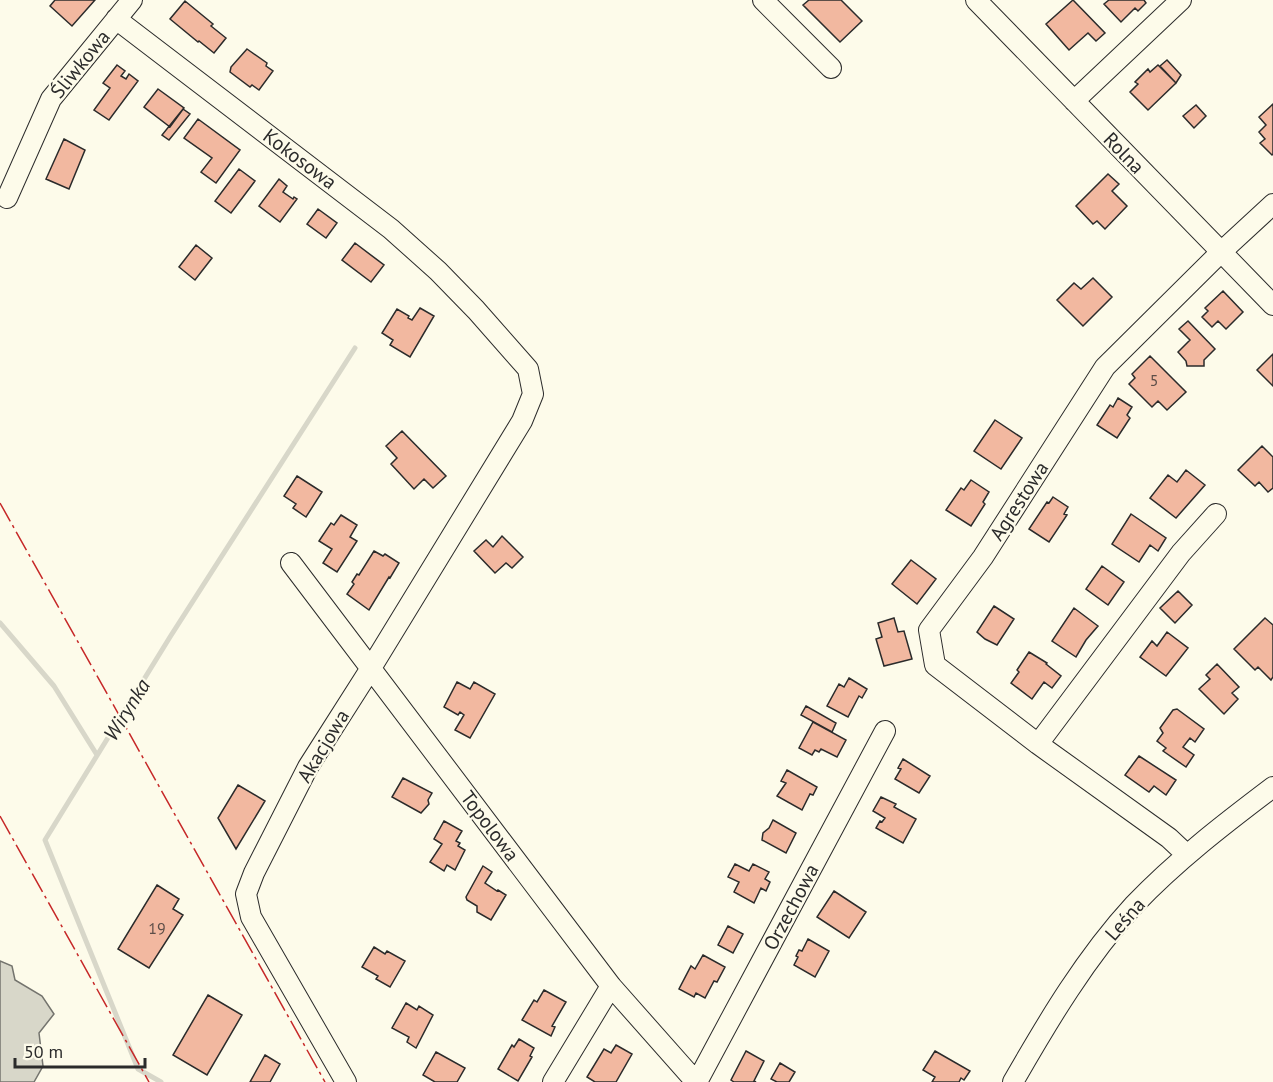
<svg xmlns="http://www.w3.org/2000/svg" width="1273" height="1082" font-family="'PT Sans',sans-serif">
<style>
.water{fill:#d8d7c9;stroke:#74746e;stroke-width:1.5}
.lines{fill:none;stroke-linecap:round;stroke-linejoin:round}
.stream{stroke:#d8d7c9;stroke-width:5}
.building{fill:#f2b8a0;stroke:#2b2b2b;stroke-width:1.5}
.minor-casing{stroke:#2b2b2b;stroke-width:22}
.minor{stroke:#fdfbea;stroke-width:20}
.power{stroke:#c62828;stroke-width:1.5;stroke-dasharray:21 4.5 3 4.5;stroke-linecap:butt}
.labels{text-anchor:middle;stroke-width:4.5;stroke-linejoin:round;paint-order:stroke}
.number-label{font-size:16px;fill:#5d4e48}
.street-label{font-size:20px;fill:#2b2b2b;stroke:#fdfbea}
.water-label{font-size:21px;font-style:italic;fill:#2b2b2b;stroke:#fdfbea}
</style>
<rect width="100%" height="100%" fill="#fdfbea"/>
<path class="water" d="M0,961L12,966L15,980L42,996L54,1014L39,1033L43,1066L34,1082H0Z"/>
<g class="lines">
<path class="stream" d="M0,623L54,686L97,755
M161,1082L138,1069L134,1059L45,840L170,637L355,348"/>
</g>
<path class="building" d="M55,0H95L72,26L50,6Z
M809,0H841L862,21L840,42L803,5Z
M1073,0L1105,33L1096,41L1088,33L1069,50L1046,24Z
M1109,0H1144L1146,3L1138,11L1135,8L1121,22L1104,4Z
M185,1L213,24L211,26L226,38L214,53L199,41L198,42L170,19Z
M247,49L267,63L266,66L273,71L259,90L252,85L250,87L230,72L231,67Z
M1167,60L1181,75L1176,83L1160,66Z
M117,65L125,71L121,76L126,79L129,74L138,81L109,120L94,110L110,88L103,83Z
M1158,65L1176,83L1148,110L1130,92L1138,84L1135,82L1148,69L1150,72Z
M158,89L184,108L170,127L144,107Z
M1273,104V154L1272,155L1260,143L1265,139L1259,132L1266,125L1259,117Z
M1196,105L1206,116L1194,128L1183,116Z
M183,109L190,114L169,140L162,135Z
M198,119L240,150L216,183L201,172L212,158L184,138Z
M64,139L85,150L69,189L46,179Z
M239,169L255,181L231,213L215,201Z
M1108,174L1119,184L1112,191L1127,206L1105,229L1097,221L1093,224L1076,206Z
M279,179L287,186L283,192L293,199L294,197L297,199L280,222L259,206Z
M318,209L337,223L326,238L307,224Z
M355,243L384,265L371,282L342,260Z
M196,245L212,258L195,280L179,267Z
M1093,278L1112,297L1083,326L1057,300L1074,283L1081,289Z
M1223,291L1243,312L1226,329L1218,321L1212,327L1202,317L1208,311L1205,308Z
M420,308L434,316L410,357L390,345L393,340L382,333L397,309L409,316L408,318L412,320Z
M1188,321L1215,349L1204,360V366H1187L1186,361L1178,352L1190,340L1179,329Z
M1273,354V386L1257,370Z
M1150,356L1186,392L1167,410L1158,401L1152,407L1129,384L1135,378L1132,374Z
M1118,398L1132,407L1127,415L1130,418L1117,438L1097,425L1110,405L1113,407Z
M995,420L1022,438L1001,469L974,451Z
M402,431L446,476L433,488L424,479L414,489L391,464L397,458L386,446Z
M1262,446L1273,457V488L1268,492L1259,482L1255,486L1238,470Z
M1186,470L1205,485L1176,518L1150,498L1168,475L1177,482Z
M297,476L322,492L306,517L293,508L296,504L284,496Z
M971,480L989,492L983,502L985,504L971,526L946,510L961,488L964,490Z
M1053,497L1068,507L1064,514L1067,515L1049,542L1029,529L1047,502L1049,503Z
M1131,514L1166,538L1158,551L1150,545L1139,562L1112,544Z
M341,515L357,525L350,537L357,541L337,572L323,563L332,549L319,541L331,523L334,525Z
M502,536L523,557L512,568L506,563L495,573L474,551L486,540L493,547Z
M374,551L383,556L385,554L399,563L390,578L389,577L369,610L347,594L354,584L352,582L357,574L359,575Z
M911,560L936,579L917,604L892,584Z
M1102,566L1124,582L1108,605L1086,589Z
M1178,591L1192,605L1175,623L1160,608Z
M994,606L1014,619L997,645L985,639L977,632Z
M1074,608L1098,626L1086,640L1076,657L1052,641Z
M894,618L898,632L904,631L912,659L884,666L876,639L882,637L878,623Z
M1265,618L1273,625V677L1271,680L1258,667L1255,670L1234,649Z
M1167,632L1188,648L1166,676L1140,657L1152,641L1157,646Z
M1029,652L1047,663L1046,664L1061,676L1052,688L1044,682L1032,699L1011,683L1019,672L1017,670Z
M1217,664L1239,687L1232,693L1238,699L1224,714L1199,689L1210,679L1206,675Z
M849,678L867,689L862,698L859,696L848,717L827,706L839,684L844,687Z
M457,682L470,689L474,682L495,694L470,738L455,730L464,715L460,712L458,715L444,707Z
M806,706L836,723L832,732L801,715Z
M1177,709L1204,729L1195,742L1190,738L1183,747L1194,755L1186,767L1163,751L1166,748L1157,741L1163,733L1160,728L1173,710Z
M813,722L846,740L837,757L821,749L819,752L815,750L812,755L799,748Z
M1139,756L1176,780L1166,795L1154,786L1149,792L1125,775Z
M903,759L930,776L919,793L895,779L901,769L898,768Z
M787,770L817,787L813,795L810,794L802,810L777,796L786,783L781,781Z
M403,778L432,793L428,800L429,804L421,813L392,797Z
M238,785L265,801L236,849L218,818Z
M881,797L896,804L894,807L916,819L903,843L876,828L880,821L882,822L885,818L873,811Z
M773,820L796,833L786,853L762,840L763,833L769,828Z
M444,821L462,831L456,841L460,843L458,846L465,850L455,870L447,865L444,871L430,862L442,844L434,839Z
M735,864L749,871L753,864L769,872L765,879L770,882L766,891L761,888L754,903L734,892L739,882L728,877Z
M483,866L492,872L485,883L497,891L498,890L506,895L491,920L477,912V906L467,900L466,897Z
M157,885L179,899L173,909L183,915L149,968L118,949Z
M834,891L866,912L849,938L817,917Z
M728,926L743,934L733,953L718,945Z
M808,939L829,951L815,977L794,965L798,957L796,956L799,950L802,951Z
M374,947L385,954L387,951L405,961L390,987L376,979L378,976L362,967Z
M703,955L725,967L717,982L714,981L705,998L696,993L694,997L679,989L691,966L695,969Z
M544,990L566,1002L552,1026L555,1027L551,1036L522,1020L534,1000L537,1002Z
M208,995L242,1015L207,1075L173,1055Z
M406,1003L417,1010L419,1006L433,1015L416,1048L407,1042L409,1037L392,1028Z
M519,1039L534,1048L530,1056L532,1057L518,1081L498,1069L512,1045L514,1047Z
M616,1045L632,1054L616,1082H595L587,1077L604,1049L611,1053Z
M746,1051L764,1061L754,1081L756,1082H734L731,1080Z
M935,1051L970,1071L964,1080L961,1078L959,1082H932L935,1077L923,1070Z
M436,1052L465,1068L457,1082H435L423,1075Z
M265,1055L280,1064L270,1082H250Z
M780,1063L795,1072L789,1082H777L771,1079Z"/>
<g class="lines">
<defs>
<path id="minor" d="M763,0L831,68
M976,0L1273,305
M116,19L391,229L438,271L476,310L528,369L533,394L522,421L371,668L308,767L254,873L246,894L251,917L346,1082
M1074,101L1181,0
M7,198L51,99L132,0
M291,563L611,986L696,1082
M1038,744L1181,553L1216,514
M1186,854L1169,838L1038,744L935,665L929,630L983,557L1105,367L1221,252L1273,204
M553,1082L611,986
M697,1082L885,731
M1013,1082C1048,1021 1086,957 1134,905C1176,861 1224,824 1273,787"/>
</defs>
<use href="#minor" class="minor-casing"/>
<use href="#minor" class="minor"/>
<path class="power" d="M0,503L325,1082
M0,816L149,1082"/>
</g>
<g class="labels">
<g class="number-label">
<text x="1154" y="386">5</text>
<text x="157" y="934">19</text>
</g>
<g class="street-label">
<text transform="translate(80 64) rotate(-51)" y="7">Śliwkowa</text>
<text transform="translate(1124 153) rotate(46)" y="7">Rolna</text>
<text transform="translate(300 159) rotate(37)" y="7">Kokosowa</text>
<text transform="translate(1019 501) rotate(-57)" y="7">Agrestowa</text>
<text transform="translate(323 746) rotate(-59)" y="7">Akacjowa</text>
<text transform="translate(490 826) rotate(53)" y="7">Topolowa</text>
<text transform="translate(791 907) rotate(-62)" y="7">Orzechowa</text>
<text transform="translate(1125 919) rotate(-49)" y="7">Leśna</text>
</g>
<g class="water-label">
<text transform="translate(127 710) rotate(-58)" y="7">Wirynka</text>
</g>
</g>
<path d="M15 1058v9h130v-9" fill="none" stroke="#2b2b2b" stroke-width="3"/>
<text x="24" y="1058" font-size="18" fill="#2b2b2b" stroke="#fdfbea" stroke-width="4.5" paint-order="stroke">50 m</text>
</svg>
